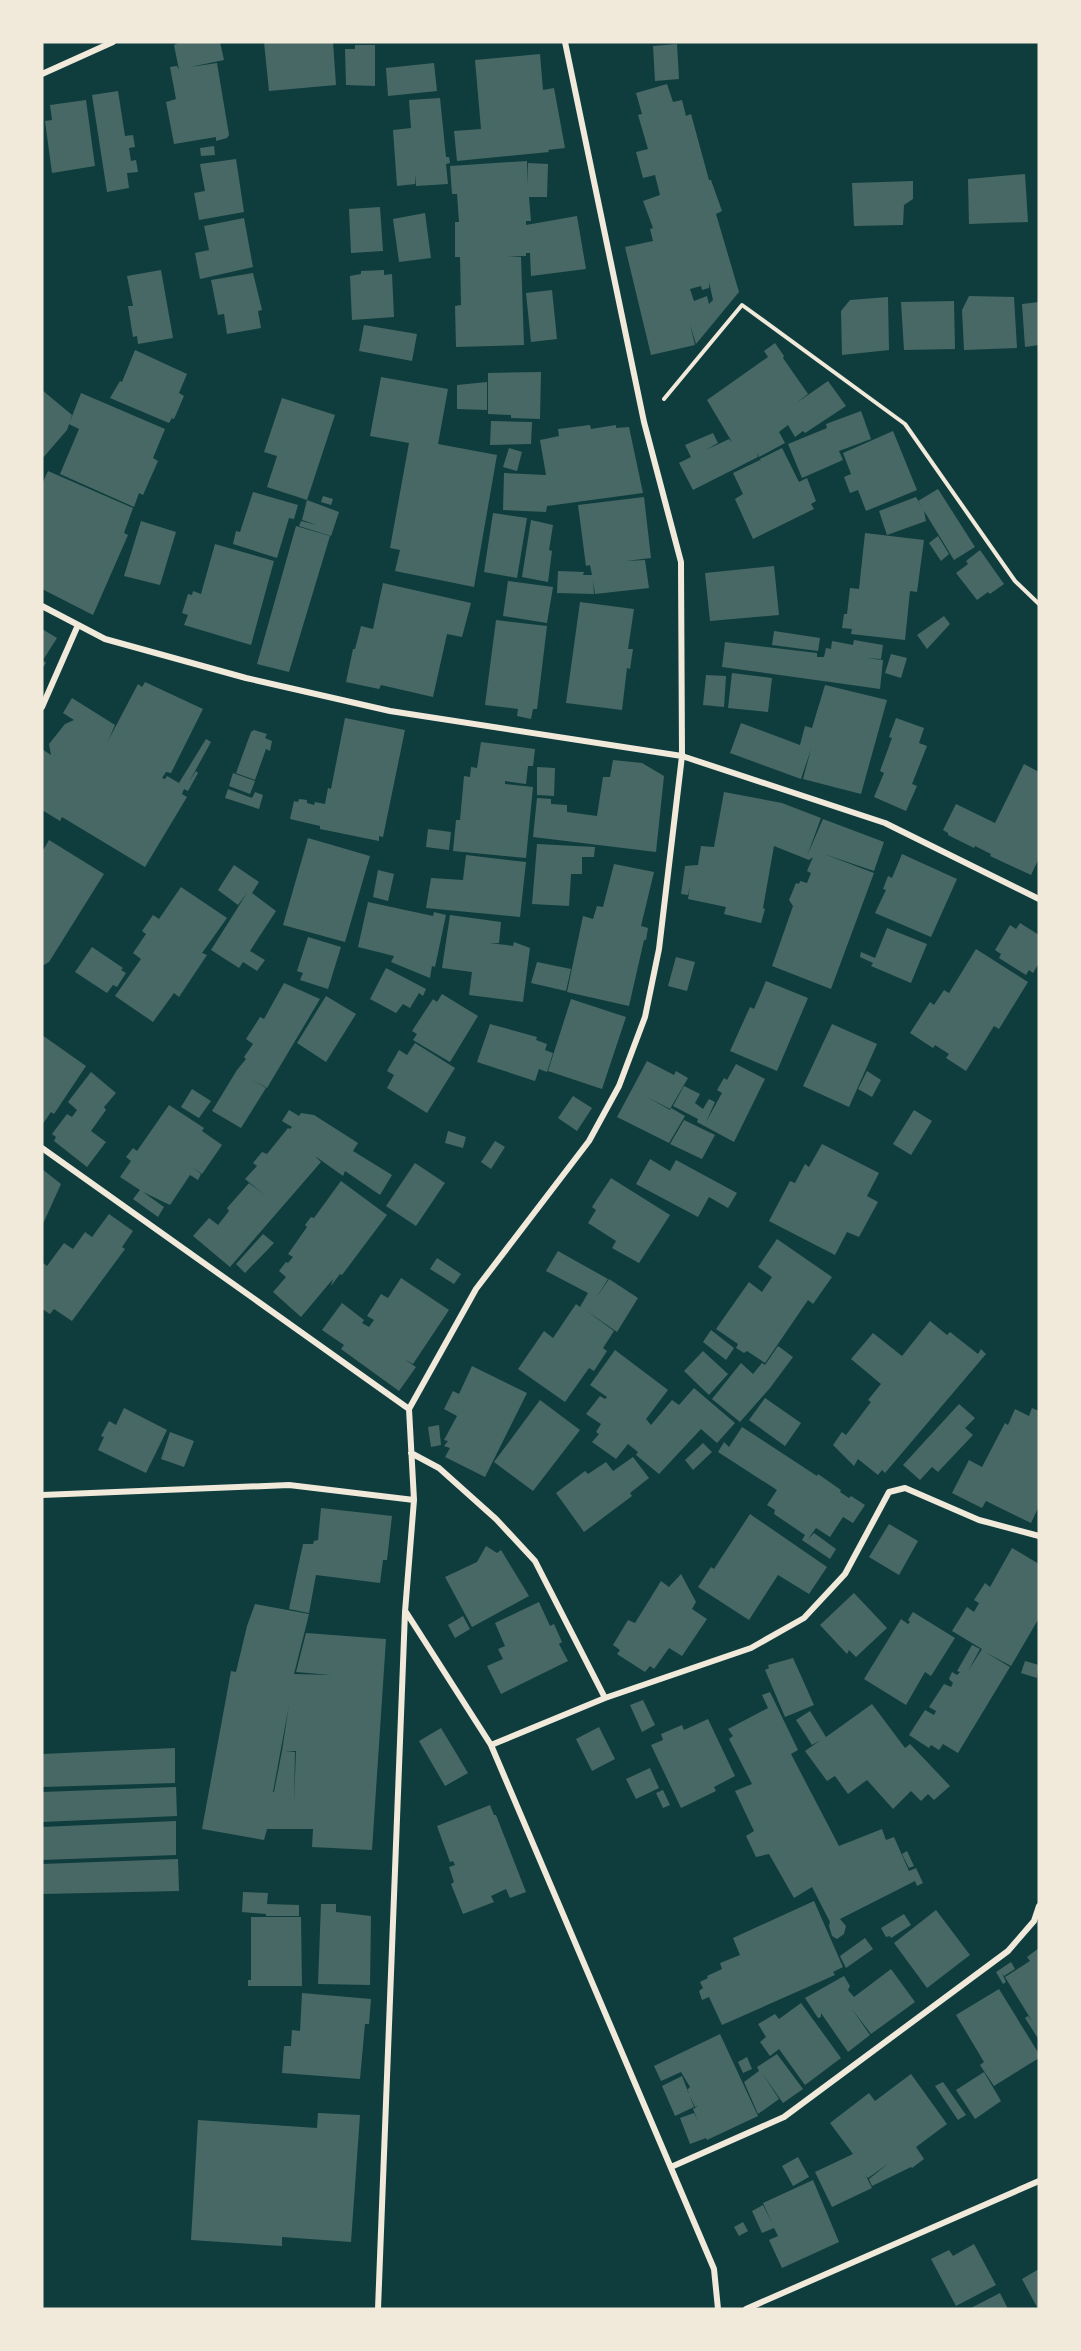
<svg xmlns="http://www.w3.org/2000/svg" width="1081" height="2351" font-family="Cabin,sans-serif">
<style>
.building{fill:#486865;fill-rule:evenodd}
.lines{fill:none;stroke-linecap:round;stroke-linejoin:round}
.path{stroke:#f1e9da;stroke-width:4}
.minor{stroke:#f1e9da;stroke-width:6}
</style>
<rect width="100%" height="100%" fill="#0f3d3e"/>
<path class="building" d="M180,42H220L224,60L190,67L217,63L229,135L227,138L216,141V137L174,144L166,102L176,99L170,67L177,66L179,70L174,45Z
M264,42H333L336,85L269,91Z
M677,44L679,79L655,81L653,46Z
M355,45H375V86L346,85L345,49H355Z
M540,54L543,90L554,88L565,148L548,150L549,152L457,161L454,131L481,129L475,60Z
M434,63L437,91L388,96L386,68Z
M667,84L673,102L682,100L686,116L691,114L709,180H711L722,211L716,214L739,292L696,344L690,325L695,345L651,355L625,247L653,241L650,229L653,228L643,201L660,195L655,175L643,178L636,152L648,149L638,115L642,114L636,93ZM709,282L713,300L709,304L707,296L694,301L690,289L701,286L702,290L709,288Z
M118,91L125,136L133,135L135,147L129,148L131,161L136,160L138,172L127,173L129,188L107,192L92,95Z
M440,98L446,157H449L450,163L446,164L448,184L416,186L415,174V184L397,186L393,130L411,128L409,100Z
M86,100L95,166L52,173L45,121L52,120L50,105Z
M214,146L215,155L201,156L200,148Z
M236,159L244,212L199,220L194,193L205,191L200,164Z
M527,161L528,185V163L548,164L547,197H529L531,221H526V225L577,216L586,269L531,276L530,253H526V256H507L521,257L524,345L456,347L455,306L461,305L460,257H455V222H459L457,194H452L450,166Z
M1025,174L1028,222L969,224L968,179Z
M913,181V199L904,205L903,225L854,226L852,183Z
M380,207L383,251L351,253L349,209Z
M425,213L431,258L399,262L393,219Z
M244,218L253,267L200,279L195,253L209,250L204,226Z
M161,270L173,338L138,344L137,336L133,337L128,306H133L127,276Z
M384,270V275L392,274L394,317L352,320L350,276L361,274V271Z
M253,273L262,310L258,311L261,328L227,334L224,314L218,315L211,280Z
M552,290L557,339L531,342L526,293Z
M969,296L1014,297L1017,348L964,350L962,310Z
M888,297L889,350L842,355L841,311L850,300Z
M954,301L955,349L904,350L901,302Z
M1039,302V345L1025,347L1022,304Z
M364,325L417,334L412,361L359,351Z
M775,343L784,356L783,358L808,394L795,404L828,381L846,406L805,433L803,431L795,437L788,425L779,432L785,443L759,457L757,453L758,457L693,490L679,463L691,457L685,445L713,433L718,443L706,450L729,439L732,442L707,400L768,357L764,351Z
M135,350L187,374L179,393L184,396L174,419L172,418L169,423L110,398L120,381L122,382Z
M541,372L540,419L511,418V415L488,414V373Z
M381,377L448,389L438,444L497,455L474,587L395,571L400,550L390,548L409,443L370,436Z
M487,382V410L457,409V385Z
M42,390L72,415L67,430L42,459Z
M81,393L165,429L153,458L158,461L143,495L139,493L134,507L60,474L79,429L69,424Z
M282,398L335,415L307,500L267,487L277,456L264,452Z
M861,411L871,439L839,451L843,460L802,478L788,444L827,428L826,424Z
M491,421L532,422L531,444L490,445Z
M590,425L591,429L616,425V428L629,427L643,493L547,506L546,512L503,510L504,473L546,475L540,440L559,436L558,429Z
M893,431L917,490L866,511L858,490L850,493L844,477L851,474L843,453Z
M509,448L522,452L517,471L503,467Z
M782,448L799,482L807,478L816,501L811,504L814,509L753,539L735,499L743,494L733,473L760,460L761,462L760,459Z
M48,471L133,508L124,533L128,535L93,615L42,589V484Z
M938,489L975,547L954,560L918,501Z
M253,492L298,505L294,519L289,518L277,558L233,544L236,531L240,532Z
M323,496L333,499L331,505L321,502Z
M644,497L651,558L626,561L645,560L649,588L595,594L593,580L594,594L557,593L558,571L584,572L583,575H592L590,565L586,566L578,505Z
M916,497L924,511L926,521L887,535L879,511Z
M307,500L339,512L331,536L299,526L301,521L317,525L302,520Z
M493,513L527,518L517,578L484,572Z
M531,520L553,525L549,550L552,551L548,582L522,577Z
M141,521L176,532L160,585L124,576Z
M296,526L330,536L289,672L257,664Z
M865,533L924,540L917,592L910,591L905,640L851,634L852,629L842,628L844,614H847L850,588L859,589Z
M938,536L949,554L941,561L929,543Z
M215,544L274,561L251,645L184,625L188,615L182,613L188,594L192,595L193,591L201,594Z
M980,550L1004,584L990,594L988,592L977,600L956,573L968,564L966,561Z
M774,566L779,615L710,621L705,573Z
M508,581L553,587L547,623L503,616Z
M383,583L471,603L462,637L447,634L433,697L381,685L379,689L346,682L353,649H355L361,626L373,629Z
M580,602L634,609L628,649H633L630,669L627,668L622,710L566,703Z
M944,616L950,624L927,649L917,635Z
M496,620L547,626L537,709H533L531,719L517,716L518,709L485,705Z
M42,629L57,638L43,660L46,663L42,669Z
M774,631L820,638L818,651L772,645Z
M854,640L883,645L881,659L866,658L883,660L880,689L722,667L725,642L817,653V657H824L826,648L831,649L832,641L853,645Z
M891,654L907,658L901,678L885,673Z
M732,673L772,678L768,712L728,708Z
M706,675L726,676L724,707L703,705Z
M145,682L203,709L171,773L166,772L162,778L165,779L167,776L179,783L206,739L211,742L189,782L196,771L198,773L188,791L184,789L182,794L187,797L145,867L62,817L60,821L42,810V749L51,755L49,744L65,724L74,720L63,713L72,698L115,725L108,741L138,684L142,687Z
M825,685L887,700L861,794L803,779L811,749L801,779L730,753L741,723L800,745L805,726L812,728Z
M345,718L405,730L383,837L379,836V841L320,829V826L290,819L294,801L298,802L299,799L307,800V803L314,805L315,802L325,804L328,788L331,789Z
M896,718L924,728L919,743L927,746L912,784L917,786L906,811L874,797L884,773L880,771L892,738L889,737Z
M254,730L267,734L265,738L272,741L270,751L266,749L255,780L236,773L251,732Z
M481,742L535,749L533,766H528L526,784L505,781V784L533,787L526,858L453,851L456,820H460L464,776L470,777L471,767L477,768Z
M613,760L642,763L664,776L656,852L533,837L537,798L551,799V804L567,805V812L597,816L603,777H610Z
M1024,764L1039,772V858L1031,875L990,856L991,854L975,846L974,848L948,835V833L943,830L956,804L995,823Z
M537,767L555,768L554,796L537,795Z
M233,773L255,781L250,794L229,786Z
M228,789L252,798L255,792L263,795L259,809L225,798Z
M724,792L782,803L821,818L807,856L823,819L884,842L874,871L824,854L874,873L831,989L772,966L793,906L789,900L796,883L799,884L800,881L807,883L811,873L807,871L813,857L809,860L774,846L763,908L765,909L761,923L724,914L726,907L688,899L690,886L688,895L681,894L685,866L698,865L701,846L714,847Z
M428,829L451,832L449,850L426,847Z
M308,838L370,856L345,942L283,925Z
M49,840L104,874L49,962L42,966V852Z
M537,844L595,847L594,857H582V874H571L569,906L532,904Z
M902,854L957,879L931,937L875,913L886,890L883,889L888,876L892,878Z
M466,855L526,862L520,917L426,908L431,878L463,880Z
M614,864L654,872L641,926L648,928L646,940H644L629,1006L567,992L583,916L593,919L597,906L603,907Z
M234,865L259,882L252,893L276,911L250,951L265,960L257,971L243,962L239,968L211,950L247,893L238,905L218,890Z
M378,870L394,874L388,901L373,897Z
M181,887L227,918L202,953L207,955L179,997L174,993L153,1022L115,996L141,959L133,953L146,934L142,931L153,915L159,919Z
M368,902L433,916L434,912L446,915L435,967L432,966L430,978L391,962L394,956L358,947Z
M450,915L501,922L499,943H490L513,946L514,942L530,948L523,1002L469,995L472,972L442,968Z
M1020,923L1039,935V963L1033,973L1029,970L1026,975L999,958L1001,954L995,950L1010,925L1016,929Z
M887,928L927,944L911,983L871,966L873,963L860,957L861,952L875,958Z
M308,937L341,947L328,989L300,980L303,973L297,971Z
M92,947L123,968L121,970L126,973L117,987L113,985L107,993L75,972Z
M976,949L1028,982L999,1029L994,1026L966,1071L946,1058L949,1054L935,1045L933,1048L910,1033L930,1002L934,1005L944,990L949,993Z
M676,957L695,962L687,991L668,986Z
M537,962L571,969L566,991L531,983Z
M386,968L426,989L423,996L419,993L410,1008L403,1004L396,1013L370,999Z
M766,981L808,998L777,1071L730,1051L750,1007L754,1009Z
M284,983L320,999L267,1088L251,1079L266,1088L241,1128L212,1111L237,1070L246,1059L244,1057L253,1044L246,1039L260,1017L264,1019Z
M442,994L478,1016L450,1062L413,1040L417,1034L412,1031L433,999L437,1002Z
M326,996L356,1014L326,1062L297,1043Z
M571,999L626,1017L602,1089L548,1071Z
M490,1024L537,1037L536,1040L547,1044L545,1050L553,1053L547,1072L539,1069L535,1081L477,1062Z
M832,1024L877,1044L849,1107L803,1086Z
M42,1035L86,1066L54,1114L51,1112L42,1125Z
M415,1043L455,1068L427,1113L387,1088L394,1075L387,1071L399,1050L407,1055Z
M647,1061L674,1075L676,1071L688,1078L670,1109L647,1097L670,1110L671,1108L685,1116L669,1143L617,1117Z
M736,1064L765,1079L734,1142L697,1122L698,1119L673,1106L684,1086L700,1094L695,1103L703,1109L709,1099L715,1102L706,1122L722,1093L717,1090L724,1078L727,1080Z
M867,1071L881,1080L872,1097L858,1089Z
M91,1072L116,1093L104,1107L106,1110L91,1131L106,1142L87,1167L54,1141L56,1137L52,1134L67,1114L72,1117L77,1110L68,1102Z
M192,1089L211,1101L199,1118L181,1107Z
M573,1096L592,1108L577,1131L558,1118Z
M169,1105L204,1128L202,1131L222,1145L202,1174L191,1166L201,1174L198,1180L190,1175L170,1205L143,1192L164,1207L158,1217L133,1199L140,1190L120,1177L131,1161L126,1157L133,1148L137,1151Z
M289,1110L299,1116L301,1113L314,1115L358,1143L353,1151L392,1175L380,1195L345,1171L343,1176L315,1156L321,1162L230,1267L193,1236L209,1218L218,1225L229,1211L227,1208L249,1183L265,1195L245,1179L257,1166L253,1163L262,1152L267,1154L288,1128L290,1129L292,1127L282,1121Z
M914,1110L932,1121L911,1155L893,1144Z
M684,1120L715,1135L702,1159L670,1144Z
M448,1131L466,1137L463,1148L445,1143Z
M495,1141L505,1147L491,1169L481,1162Z
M822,1144L879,1173L867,1196L878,1202L859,1237L847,1232L835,1255L769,1221L790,1181L795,1183L805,1164L809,1167Z
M650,1159L670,1171L676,1160L737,1193L728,1208L709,1197L698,1217L636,1184Z
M415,1163L445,1183L416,1226L386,1206Z
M42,1169L61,1184L42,1226Z
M611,1178L670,1215L639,1263L612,1248L616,1241L588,1223L596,1210L592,1207Z
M341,1181L387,1215L342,1275L340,1274L331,1286L333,1279L301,1317L273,1292L286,1277L279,1271L286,1262L288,1263L293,1257L288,1254L307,1227L305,1225L311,1217L314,1218Z
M109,1214L133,1231L122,1247L125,1249L72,1321L54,1309L50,1314L42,1309V1264L43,1263L47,1266L64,1243L73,1249L85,1232L92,1237Z
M263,1234L274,1243L245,1273L236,1264Z
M777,1239L832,1277L813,1304L808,1300L765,1363L747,1351L744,1353L736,1348L738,1344L716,1329L749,1282L762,1292L772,1277L758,1267Z
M558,1251L608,1279L596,1298L609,1279L638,1298L617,1332L584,1309L614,1331L603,1348L607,1351L594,1371L589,1368L565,1402L518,1369L544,1331L553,1338L576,1304L580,1307L588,1293L546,1271Z
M437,1258L461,1274L454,1284L430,1269Z
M401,1278L449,1310L413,1364L404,1359L416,1367L399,1391L341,1349L344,1345L322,1330L342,1303L364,1320L362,1323L369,1327L374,1320L367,1316L381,1294L388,1298Z
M930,1321L947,1335L950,1332L978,1354L981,1349L986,1354L885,1473L882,1470L878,1475L858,1459L854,1466L833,1445L842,1432L846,1435L871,1402L868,1400L881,1384L851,1359L873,1333L902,1356Z
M711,1330L734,1348L726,1360L703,1342Z
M778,1346L793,1357L770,1388L740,1422L712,1399L741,1363L753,1374L762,1363L765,1365Z
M615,1350L668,1390L646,1419L651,1425L672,1400L679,1405L694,1388L735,1423L717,1443L701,1429L659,1474L636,1455L638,1452L628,1444L616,1459L592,1442L599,1434L596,1432L601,1424L586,1414L600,1396L605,1399L607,1397L590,1385Z
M703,1351L728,1374L709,1395L684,1371Z
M472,1366L527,1393L485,1477L445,1457L450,1448L444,1446L448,1441L444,1440L457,1416L444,1409L453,1391L459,1394Z
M765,1398L801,1423L785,1446L749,1420Z
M540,1400L580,1430L533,1491L494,1462Z
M959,1404L975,1418L965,1428L973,1435L938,1472L932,1467L920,1480L903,1465Z
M124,1408L167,1430L146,1473L98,1450L104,1437L101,1436L109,1421L116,1425Z
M1032,1408L1039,1411V1506L1031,1523L986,1501L982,1508L952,1493L969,1460L982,1467L1005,1423L1008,1425L1015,1409L1029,1416Z
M439,1425L441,1445L431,1447L428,1427Z
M742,1427L817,1476L818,1474L841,1490L840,1492L849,1498L851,1496L865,1505L853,1523L843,1517L830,1537L816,1528L808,1539L814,1533L836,1549L830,1559L802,1540L805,1535L774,1514L775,1510L767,1505L777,1490L718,1452L724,1442L729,1447Z
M170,1432L194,1441L184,1467L161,1459Z
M703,1443L712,1452L693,1470L685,1460Z
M633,1457L649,1478L630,1493L632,1496L584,1532L556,1493L585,1471L588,1474L606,1462L613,1471Z
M321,1508L392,1516L387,1560H383L380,1583L316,1575L309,1613L289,1609L303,1544H313L314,1541L318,1540Z
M750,1514L827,1567L809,1594L778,1575L749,1620L698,1587L711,1567L714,1569Z
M889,1524L918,1541L899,1575L869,1557Z
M486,1546L497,1553L501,1550L529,1596L472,1627L445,1577L477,1562Z
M1012,1548L1039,1564V1618L1011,1666L985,1652L1010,1667L958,1753L943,1744L939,1750L931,1745L929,1748L909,1735L925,1710L934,1715L936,1711L929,1707L944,1684L951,1687L953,1683L949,1679L952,1672L957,1675L960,1672L957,1671L972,1645L980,1649L968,1671L982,1649L952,1631L967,1607L974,1612L979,1603L974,1600L985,1583L990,1587Z
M681,1574L696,1602L692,1609L707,1619L682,1656L669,1648L654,1669L650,1666L645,1672L617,1654L620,1650L613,1645L628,1620L635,1623L661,1581L669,1587Z
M854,1593L887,1628L856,1657L849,1650L847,1654L820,1625Z
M539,1602L550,1626L554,1624L562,1642L559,1644L568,1661L501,1694L487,1666L503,1659L498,1649L505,1646L495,1623Z
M255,1604L309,1614L294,1674L331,1675L296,1672L306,1633L386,1639L372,1850L312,1847L313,1829H267L264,1840L202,1829L231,1671L236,1672L247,1626ZM289,1705L282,1751L274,1792H273ZM285,1751H296L294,1803L295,1752Z
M913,1612L955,1638L931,1676L925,1672L906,1705L864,1679L901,1619L908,1624L910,1622L908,1620Z
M463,1616L470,1629L455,1638L448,1625Z
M793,1658L814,1705L785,1717L765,1670L769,1668L768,1665Z
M1025,1661L1039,1665L1037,1678L1021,1673Z
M770,1692L798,1750L791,1754L839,1846L882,1829L886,1840L894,1837L909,1871L916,1868L923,1883L917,1886L915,1881L840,1919L846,1926L844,1934L837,1939L832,1936L829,1926L830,1922L812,1887L794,1898L769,1854L756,1857L746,1836L754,1831L735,1791L752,1784L729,1739L733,1736L728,1729L768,1708L762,1695Z
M643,1700L655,1725L642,1732L630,1705Z
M872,1704L905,1748L910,1744L950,1786L934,1800L928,1794L921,1801L911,1791L893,1809L867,1780L848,1794L835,1776L827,1781L805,1751L821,1740L812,1745L796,1720L810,1711L826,1737Z
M708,1719L735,1776L714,1787L716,1791L681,1808L651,1745L663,1740L661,1734L682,1725L684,1730Z
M599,1727L615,1759L592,1771L576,1739Z
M441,1728L468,1773L445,1786L419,1741Z
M175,1748V1783L42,1787V1754Z
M650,1768L659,1788L636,1799L626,1779Z
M176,1787L177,1816L42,1822V1792Z
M663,1790L670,1805L663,1808L656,1793Z
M490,1805L494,1815H496L526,1892L510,1898L506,1889L491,1896L494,1902L463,1914L451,1884L454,1882L449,1867L455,1865L453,1861L450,1862L437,1826Z
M176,1821V1855L42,1860V1827Z
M907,1851L914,1866L909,1868L902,1854Z
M178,1859L179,1891L42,1894V1864Z
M243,1892L268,1893L267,1904L299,1905V1916H266V1914L242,1912Z
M814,1901L843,1967L833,1972L835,1975L722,2025L709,1997L702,2000L699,1991L703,1988L700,1982L708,1978L707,1976L722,1969L720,1963L740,1955L733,1938Z
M321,1904H336V1912L371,1916L370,1985L318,1984Z
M936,1910L970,1955L927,1988L894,1943Z
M904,1914L911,1925L891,1938L890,1936L886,1937L881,1928Z
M251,1917H301L302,1986H248V1980H251Z
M865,1938L873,1949L846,1968L840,1956Z
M1039,1948V2040L1025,2018L1028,2016L1032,2021L1005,1977L1030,1961L1027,1957Z
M1011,1962L1015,1969L1004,1976L1002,1973L1006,1982L1003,1984L996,1972Z
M891,1969L915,2002L871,2034L852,2009L870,2035L848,2052L821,2013V2017L818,2018L805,1998L844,1976L850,1986L848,1990L854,1997Z
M999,1989L1039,2054V2058L994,2086L980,2065L984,2062L956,2015Z
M302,1993L371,1999L369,2024H365L360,2079L282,2073L284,2046H291L292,2030L300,2031Z
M801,2003L841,2058L805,2085L779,2049L770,2056L760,2042L766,2037L758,2024L775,2014L779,2019Z
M720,2034L758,2116L707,2140L706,2138L690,2144L680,2118L694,2113L698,2121L693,2109L698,2106L695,2107L687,2090L690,2087L681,2072L661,2081L654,2066Z
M777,2054L803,2089L783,2103L762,2073L779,2099L758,2114L744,2082L759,2071L757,2067Z
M747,2057L752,2069L743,2073L738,2062Z
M984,2072L1001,2101L975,2119L956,2090Z
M911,2074L947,2124L916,2147L924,2159L912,2168L911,2167L872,2186L869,2179L889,2163L868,2178L866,2176L872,2188L832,2207L815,2172L853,2154L830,2123L869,2093L875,2101Z
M682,2076L694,2107L675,2116L662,2086Z
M943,2082L966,2115L958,2120L935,2086Z
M318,2113L360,2115L351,2242L282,2237V2246L191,2240L198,2120L317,2128Z
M798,2157L809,2177L793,2186L782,2166Z
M813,2180L839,2242L782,2268L769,2240L778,2236L774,2228L762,2233L752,2211L763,2205L772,2223L763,2203Z
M743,2222L748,2231L739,2236L734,2227Z
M974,2244L996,2285L956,2306L931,2259L949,2250L953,2256Z
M1039,2269V2309H1038L1022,2279Z
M1000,2293L1008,2309H969Z"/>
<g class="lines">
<path class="path" d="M664,399L742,305L905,424L1015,581L1039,604"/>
<path class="minor" d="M42,74L113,42
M42,606L105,639L246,678L390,711L682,756L885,823L1039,899
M42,707L78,625
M42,1148L409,1409
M411,1453L439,1468L496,1519L535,1561L605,1698
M42,1495L289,1485L414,1500
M406,1612L491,1745L714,2269L718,2309
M491,1745L605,1698L751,1648L804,1618L845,1574L889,1492L905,1488L979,1520L1039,1536
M671,2167L784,2117L1008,1951L1034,1921L1039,1906
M378,2309L405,1612L414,1500L409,1409L476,1289L589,1141L619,1086L645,1017L659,949L682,756L681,562L644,422L565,42
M746,2309L1039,2181"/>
</g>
<rect width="1081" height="2351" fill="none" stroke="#f1e9da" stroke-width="87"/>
</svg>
